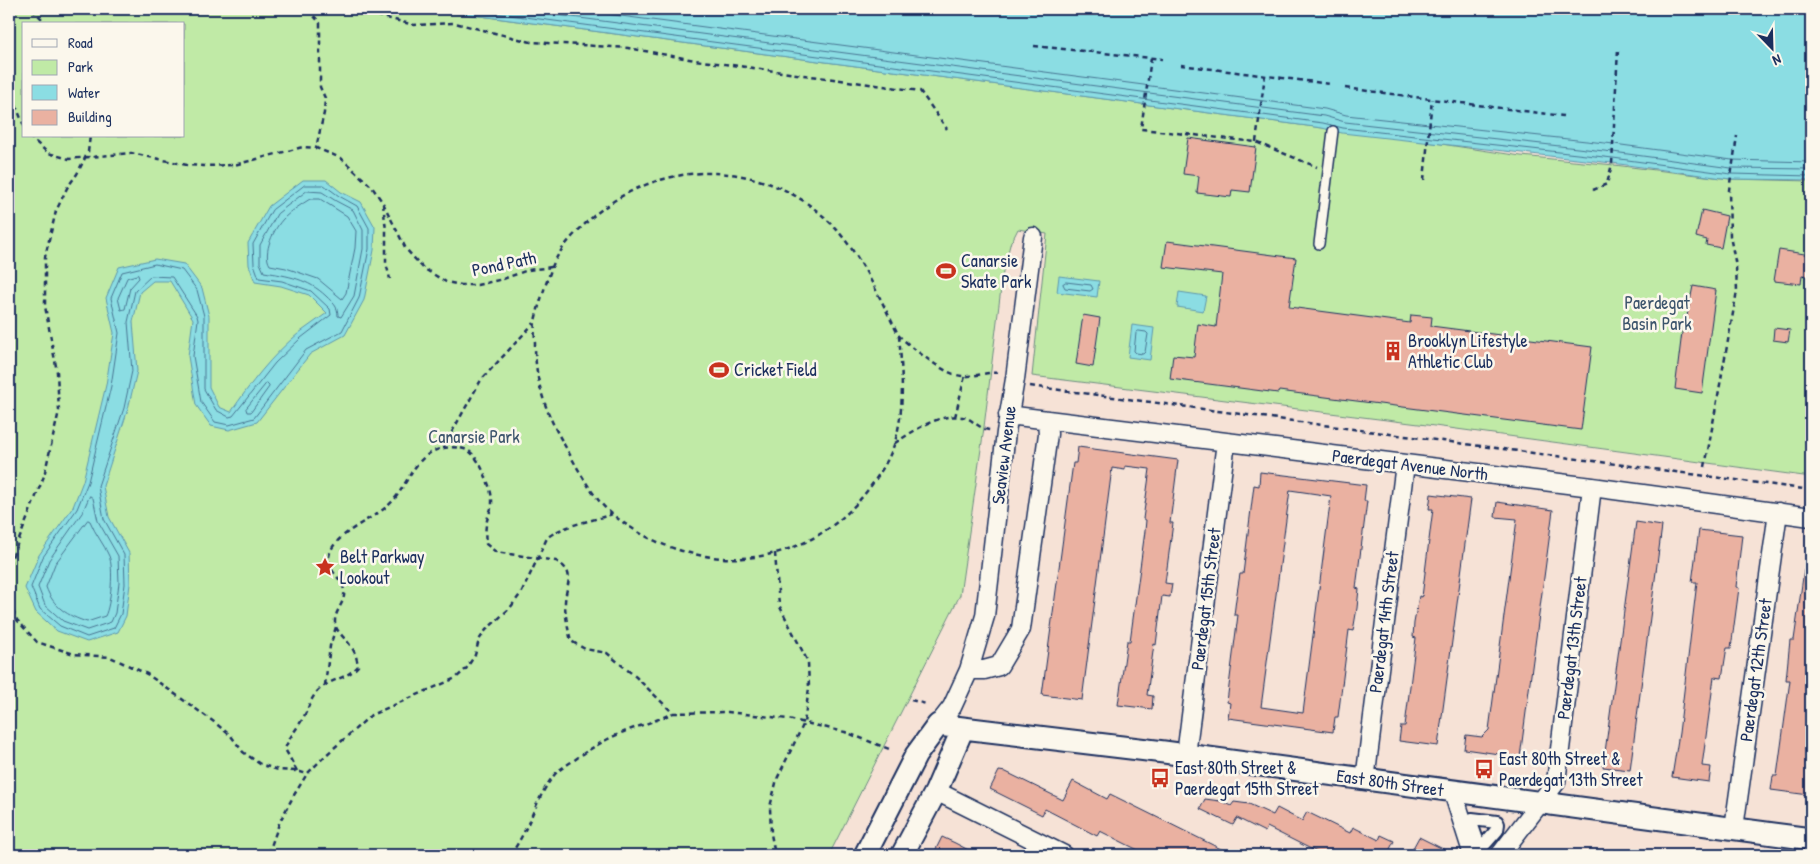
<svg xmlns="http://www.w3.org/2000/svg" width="1820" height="864" font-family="'Patrick Hand',sans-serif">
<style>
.green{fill:#c0eaa6;stroke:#6e8c82;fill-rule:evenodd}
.water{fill:#8bdde3;stroke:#5e97ae}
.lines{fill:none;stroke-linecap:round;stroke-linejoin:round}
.shore{stroke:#487593;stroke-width:1}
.building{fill:#eab1a1;stroke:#1b2f5e;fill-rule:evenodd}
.service-casing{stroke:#1b2f5e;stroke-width:12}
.pedestrian-casing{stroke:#1b2f5e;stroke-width:16}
.minor-casing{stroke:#1b2f5e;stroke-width:21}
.tertiary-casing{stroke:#1b2f5e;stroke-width:25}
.path{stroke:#1b2f5e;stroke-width:2.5;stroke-dasharray:5 4;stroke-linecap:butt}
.service{stroke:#fbf7ec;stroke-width:9}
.pedestrian{stroke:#fbf7ec;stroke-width:12}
.minor{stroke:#fbf7ec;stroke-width:18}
.tertiary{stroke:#fbf7ec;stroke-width:21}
.labels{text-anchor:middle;stroke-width:5;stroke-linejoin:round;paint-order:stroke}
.poi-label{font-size:18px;fill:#1b2f5e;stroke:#fbf7ec;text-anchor:start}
.street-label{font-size:18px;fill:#1b2f5e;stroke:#fbf7ec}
.park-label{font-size:18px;fill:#3c546c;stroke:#fbf7ec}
</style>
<rect width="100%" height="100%" fill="#f6e2d6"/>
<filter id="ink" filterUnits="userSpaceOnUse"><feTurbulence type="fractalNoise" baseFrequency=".02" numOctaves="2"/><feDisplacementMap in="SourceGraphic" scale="10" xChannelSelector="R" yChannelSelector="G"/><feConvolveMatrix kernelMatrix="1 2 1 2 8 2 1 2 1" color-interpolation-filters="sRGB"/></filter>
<g filter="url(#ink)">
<path class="green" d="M9,9H427L1428,142L1521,156L1614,165L1730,179L1811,181V477L1427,425L1032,376L1047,234L1018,229L1013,239L1011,241L1003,272L983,435L960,595L829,855H9ZM24,24H184V136H24Z"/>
<path class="water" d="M427,9H1811V180L1730,179L1612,163L1342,133L1322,128Z
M303,180H326L341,192L361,202L375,227L374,250L364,300L345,335L310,354L257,422L229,430L211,426L196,405L188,356L193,319L170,281H153L140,292L133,322L137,371L128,409L103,486L109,517L129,553L130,584L126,616L118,632L87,642L57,631L36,612L25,588L39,555L73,507L83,481L106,385L114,333L106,298L119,267L155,259L184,264L202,288L209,316V387L219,407L231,412C250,384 272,355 299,333C308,326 318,320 327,313L309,295L281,286L255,282L249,265L248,243L269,206Z
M1059,276L1099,281L1097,297L1057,292Z
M1179,292L1206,296L1203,311L1177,307Z
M1132,325L1154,328L1150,360L1128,357Z"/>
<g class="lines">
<path class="shore" d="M464,9L1323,123L1343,128L1613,158L1731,174L1811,176
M511,9L1324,116L1345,122L1613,152L1731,168L1811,169
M568,9L1325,109L1346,115L1614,144L1732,160L1811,162
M305,185H324L339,196L357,206L369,228V249L359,298L342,331L306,350L254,418L229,425L215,422L201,402L193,356L198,320L197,316L172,277L151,276L135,291L128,322L132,371L124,408L98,486L104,519L124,555L125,584L121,614L114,628L87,637L60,626L40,609L31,587L43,557L77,509L88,482L111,386L119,333L111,298L122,272L155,264L182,270L197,290L204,316V389L216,410L229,417L233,416L275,363L301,338L331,315L330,309L311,291L282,281L259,278L254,264L253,244L272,210Z
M307,191L322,192L336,201L353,210L363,230V249L354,296L341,317L338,316C338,306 333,303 326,296C308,279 289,276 264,272L260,263V245L277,214Z
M310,199H320L347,216L356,231L355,248L346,293L342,299L318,279L286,268L270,265C262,253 274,228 284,218C291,211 302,204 310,199Z
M138,275L139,278L130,288L125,309L121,310L118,298L127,278Z
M1066,282L1091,285L1093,289L1090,291L1065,288L1063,284Z
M1139,331L1146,332L1148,334L1145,352L1143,354L1136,353L1134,351L1136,333Z
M267,383L269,385V387L251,412H247L246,409Z
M90,496L93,498L98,521L118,556L119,583L115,613L111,622L87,630L63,621L45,605L38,587L49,560L82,513Z
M88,520L90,521C95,534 104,544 109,556C114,568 111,604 105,616L87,622C68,616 53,607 46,587L55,564Z"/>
</g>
<path class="building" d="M1188,138L1256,147L1250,192L1232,190L1231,197L1197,193L1199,176L1183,174Z
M1702,210L1727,216L1721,248L1706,245L1707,240L1696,237Z
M1167,241L1296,258L1289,307L1410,323L1411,315L1432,317L1431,326L1592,347L1581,430L1279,391L1278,393L1170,379L1173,355L1194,357L1198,324L1216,327L1222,274L1163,267Z
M1779,250L1811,255V277L1802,275L1801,284L1774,281Z
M1693,286L1716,290L1702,393L1675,389L1684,316H1687Z
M1083,315L1100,318L1093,367L1076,364Z
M1774,328L1790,330L1788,342L1773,340Z
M1078,447L1178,460L1170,523H1173L1165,583L1172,584L1170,597L1162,596L1156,645L1154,644L1147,695L1153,696L1152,709L1118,705L1127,641H1130L1145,531L1146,520L1143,519L1150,469L1125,466V470L1112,468L1082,700L1042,695L1073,463H1076Z
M1260,472L1366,485L1364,501H1367L1356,588L1359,589L1357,608L1353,631L1349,630L1338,717H1335L1333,732L1228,718L1230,703L1227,702L1238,615H1234L1236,599L1240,574H1243L1254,485L1259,486ZM1290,490L1331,496L1303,713L1261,707Z
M1431,494L1471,499L1438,746L1399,741L1401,726H1405L1416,638L1413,637L1414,623L1419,596L1422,597L1431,524L1433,509H1429Z
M1497,502L1553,510L1520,757L1464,749L1466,735L1482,737L1489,730L1504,616L1517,519L1495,517Z
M1636,522L1662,526L1630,770L1603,767Z
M1699,530L1742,535L1736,587L1739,588L1731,648H1727L1726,653L1722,678L1714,677L1712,692L1702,766L1711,767L1709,782L1672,777L1679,733L1697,582H1692Z
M1804,570H1811V776L1809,795L1771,790L1773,776H1777L1790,680H1786L1790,640H1794Z
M999,771L1006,772L1063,800L1073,781L1107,799L1110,794L1233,855H1148L1100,831L1097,836L1045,809L1042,815L990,789Z
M1205,799L1220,801L1231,806L1234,802L1249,804L1273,815L1277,808L1302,821L1307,812L1350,833L1353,827L1379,840L1381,835L1394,841L1387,855H1323L1267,827L1265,832L1237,818L1233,825L1200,809Z
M942,837L955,843L978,855H933Z
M1419,837L1455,855H1428L1413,848Z"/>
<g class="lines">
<defs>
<path id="service" d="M1319,244L1333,131"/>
<path id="pedestrian" d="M1472,819L1497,822L1498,824L1497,830L1482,847L1479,846L1470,820Z"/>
<path id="minor" d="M1008,415L1592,487L1811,517
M969,670H984L999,666L1021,629L1048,434L1047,420
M938,725L952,707L969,670L985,616L1006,432L1015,379L1033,237
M1186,755L1226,442
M1365,780L1405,464
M936,791L1064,855
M1453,792L1473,855
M1734,828L1778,512
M1500,855L1556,782L1592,487"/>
<path id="tertiary" d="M865,855L916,755L938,725L1164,752L1811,839
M902,855L936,791L963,728"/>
</defs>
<use href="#service" class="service-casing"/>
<use href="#pedestrian" class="pedestrian-casing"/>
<use href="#minor" class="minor-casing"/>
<use href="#tertiary" class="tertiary-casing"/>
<path class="path" d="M32,9L47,24
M308,9L320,23V87L325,98L324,113L316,148
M351,9L414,25L455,23L531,42L628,48L695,60L920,91L947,129
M1034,46L1162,59
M1151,58L1141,129L1256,142L1317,167
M1181,65L1330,84
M9,88L24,126
M1345,88L1563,116
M29,136L48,153L69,159L131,153L187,165L204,166L234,165L303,147L316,148L341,158L372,187L383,203L406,249L423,268L446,282L461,285H477L503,279L528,270L552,267
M1256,142L1265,75
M1811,145L1810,160H1811
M1424,180L1432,99
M1593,190L1607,184L1612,164L1618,49
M383,204L386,230V263L390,279
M899,336C902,371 905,407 895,442C889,462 872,486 858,502C792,576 686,574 612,514C593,499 577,467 565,446C546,414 535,382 535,345C535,337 534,329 535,321C539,304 545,286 551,270C557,252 572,236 586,223C651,160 755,155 823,216C858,247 878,295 899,336C911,347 942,372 957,375C970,379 987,371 1000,373
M1030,386L1811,490
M955,417L965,376
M895,443C914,431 938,413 963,417C972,418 978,429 990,430
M443,448L481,380L534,323
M1705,467L1737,291L1736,266L1730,236L1729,190L1737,136
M775,553L779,605L808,662L809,688L804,723L777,779L770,807L771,834L775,855
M9,565L44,476L59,411L57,372L45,306V257L56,211L67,188L77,174L88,152L90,136
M9,602L17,620L37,642L74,654L110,657L147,674L214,722L231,736L243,752L260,764L278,770L297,771L307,774
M325,685L330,646L336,627
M911,700L926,704
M297,771L285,749C289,737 297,729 303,718C310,706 311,694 324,686C336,678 349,677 358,666C357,659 355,651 350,645C346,639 339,634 336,627C331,613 346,604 344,591C343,577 328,574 329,557C331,536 370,520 385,508C404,494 408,469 427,455C438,447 454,445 467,450C479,455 493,490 492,503C492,508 489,513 488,517C485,526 485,534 486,544L496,552L556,561C577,573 566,583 565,602C565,615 568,629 571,641L585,649L607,653L636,677L673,713L728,712L788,719L845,732L889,749
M279,855L269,852L280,821L294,795L307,774L325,756L371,715L456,678L466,669L475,655L479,640L486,630L510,608L522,592L547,538C562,525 593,521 612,514
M510,855C529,831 537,793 557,772C562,768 568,764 573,761C589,749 608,738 626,731C642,725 658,720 673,713"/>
<use href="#service" class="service"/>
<use href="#pedestrian" class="pedestrian"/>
<use href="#minor" class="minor"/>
<use href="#tertiary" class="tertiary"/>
</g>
</g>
<defs>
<symbol id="stadium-bare" viewBox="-9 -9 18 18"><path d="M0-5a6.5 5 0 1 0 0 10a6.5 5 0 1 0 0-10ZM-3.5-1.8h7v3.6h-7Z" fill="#c8321e" stroke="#fbf7ec" stroke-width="2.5" paint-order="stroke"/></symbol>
<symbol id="building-bare" viewBox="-9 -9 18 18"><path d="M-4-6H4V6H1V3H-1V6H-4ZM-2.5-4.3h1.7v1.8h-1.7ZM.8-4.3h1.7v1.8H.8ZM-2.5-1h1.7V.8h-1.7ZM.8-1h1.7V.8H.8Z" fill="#c8321e" stroke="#fbf7ec" stroke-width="2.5" paint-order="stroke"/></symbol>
<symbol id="sight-bare" viewBox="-9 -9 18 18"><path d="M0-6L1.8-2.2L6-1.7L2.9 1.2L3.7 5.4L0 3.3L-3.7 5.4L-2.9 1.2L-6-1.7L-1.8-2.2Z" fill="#c8321e" stroke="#fbf7ec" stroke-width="2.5" paint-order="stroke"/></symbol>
<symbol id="bus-bare" viewBox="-9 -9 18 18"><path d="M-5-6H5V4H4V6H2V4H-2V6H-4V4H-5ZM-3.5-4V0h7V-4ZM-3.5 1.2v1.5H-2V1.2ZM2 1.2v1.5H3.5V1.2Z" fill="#c8321e" stroke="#fbf7ec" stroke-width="2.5" paint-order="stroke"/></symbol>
</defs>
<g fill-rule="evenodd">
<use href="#stadium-bare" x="932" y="257" width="28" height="28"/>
<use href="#building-bare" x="1379" y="337" width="28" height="28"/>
<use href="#stadium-bare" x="705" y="356" width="28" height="28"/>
<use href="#sight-bare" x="311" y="553" width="28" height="28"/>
<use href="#bus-bare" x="1470" y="755" width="28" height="28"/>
<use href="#bus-bare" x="1146" y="764" width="28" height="28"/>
</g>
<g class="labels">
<g class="poi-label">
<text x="961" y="267">Canarsie<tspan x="961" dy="21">Skate Park</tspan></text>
<text x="1408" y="347">Brooklyn Lifestyle<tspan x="1408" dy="21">Athletic Club</tspan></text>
<text x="734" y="376">Cricket Field</text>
<text x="340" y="563">Belt Parkway<tspan x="340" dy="21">Lookout</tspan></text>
<text x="1499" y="765">East 80th Street &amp;<tspan x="1499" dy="21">Paerdegat 13th Street</tspan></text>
<text x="1175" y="774">East 80th Street &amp;<tspan x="1175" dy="21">Paerdegat 15th Street</tspan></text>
</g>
<g class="street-label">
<text transform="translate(504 264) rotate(-12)" y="6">Pond Path</text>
<text transform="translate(1004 455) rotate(-83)" y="6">Seaview Avenue</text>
<text transform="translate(1410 465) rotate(7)" y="6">Paerdegat Avenue North</text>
<text transform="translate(1206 599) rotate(-83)" y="6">Paerdegat 15th Street</text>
<text transform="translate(1384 622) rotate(-83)" y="6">Paerdegat 14th Street</text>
<text transform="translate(1572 648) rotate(-83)" y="6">Paerdegat 13th Street</text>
<text transform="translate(1756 670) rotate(-82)" y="6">Paerdegat 12th Street</text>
<text transform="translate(1390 783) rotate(8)" y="6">East 80th Street</text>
</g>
<g class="park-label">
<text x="1657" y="309">Paerdegat<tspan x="1657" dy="21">Basin Park</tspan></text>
<text x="474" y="443">Canarsie Park</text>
</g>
</g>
<rect width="1820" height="864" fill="none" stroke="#fbf7ec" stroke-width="30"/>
<rect x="15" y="15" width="1790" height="834" fill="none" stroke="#1b2f5e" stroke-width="2" filter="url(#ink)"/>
<rect x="22" y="22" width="162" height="115" fill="#fbf7ec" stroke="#a1a7b3"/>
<rect x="32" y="39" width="25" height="8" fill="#fbf7ec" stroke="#a1a7b3"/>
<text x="68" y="48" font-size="15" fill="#1b2f5e">Road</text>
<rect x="32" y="60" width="25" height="15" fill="#c0eaa6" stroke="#a1a7b3"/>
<text x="68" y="72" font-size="15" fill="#1b2f5e">Park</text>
<rect x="32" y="85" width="25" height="15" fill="#8bdde3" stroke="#a1a7b3"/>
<text x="68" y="98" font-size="15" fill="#1b2f5e">Water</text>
<rect x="32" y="110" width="25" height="15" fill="#eab1a1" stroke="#a1a7b3"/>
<text x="68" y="122" font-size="15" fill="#1b2f5e">Building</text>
<g transform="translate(1772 48) rotate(157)" stroke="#fbf7ec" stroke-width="4" paint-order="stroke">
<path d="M0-4L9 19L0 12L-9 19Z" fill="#1b2f5e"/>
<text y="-8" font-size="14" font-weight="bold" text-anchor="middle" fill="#1b2f5e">N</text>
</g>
</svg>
